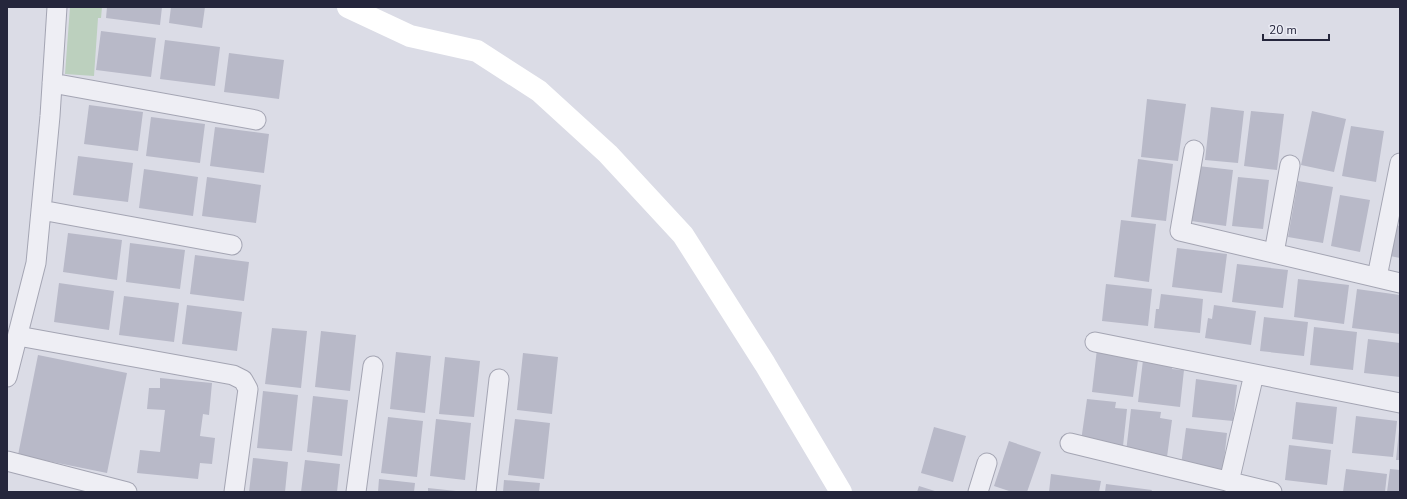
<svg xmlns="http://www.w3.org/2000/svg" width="1407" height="499" font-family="'Nunito Sans',sans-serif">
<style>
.green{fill:#bcd0be}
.building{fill:#b8b9c8}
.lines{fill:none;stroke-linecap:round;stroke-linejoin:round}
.street-casing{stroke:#a4a5b3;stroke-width:21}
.street{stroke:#eeeef4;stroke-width:19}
.secondary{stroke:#fff;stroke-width:22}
</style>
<rect width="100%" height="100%" fill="#dbdce6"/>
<path class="green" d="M70,7H102L101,18H98L94,76L65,74Z"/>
<path class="building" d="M107,7H162L160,25L106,18Z
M171,7H205L202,28L169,23Z
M101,31L156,38L151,77L96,70Z
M165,40L220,47L215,86L160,79Z
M229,53L284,60L279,99L224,92Z
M1147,99L1186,104L1178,161L1141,157Z
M89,105L143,112L138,151L84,144Z
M1211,107L1244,111L1238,163L1205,160Z
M1251,111L1284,114L1277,170L1244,166Z
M1312,111L1346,119L1334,172L1301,165Z
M151,117L205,124L200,163L146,156Z
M1351,126L1384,131L1376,182L1342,176Z
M215,127L269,134L264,173L210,166Z
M78,156L133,163L128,202L73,195Z
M1138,159L1173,164L1166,221L1131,217Z
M1198,166L1233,170L1226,226L1191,221Z
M144,169L198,177L193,216L139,208Z
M207,177L261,185L256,223L202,216Z
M1238,177L1269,180L1263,229L1232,226Z
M1298,181L1333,187L1323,243L1288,237Z
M1340,195L1370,200L1360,252L1331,246Z
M1121,220L1156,224L1149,282L1114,277Z
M1395,225L1400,226V258L1390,256Z
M68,233L122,240L117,280L63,272Z
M130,243L185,250L180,289L126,282Z
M1177,248L1227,254L1222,293L1172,287Z
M195,255L249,262L244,301L190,294Z
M1237,264L1288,270L1283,308L1232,302Z
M1298,279L1349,285L1344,324L1294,317Z
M59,283L114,291L109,330L54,322Z
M1106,284L1152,289L1148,326L1102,321Z
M1357,289L1400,295V334L1352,328Z
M1161,294L1203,299L1200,333L1154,328L1156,309H1159Z
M124,296L179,303L174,342L119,335Z
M187,305L242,312L237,351L182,344Z
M1214,305L1256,311L1251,345L1205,338L1208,318L1212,319Z
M1264,317L1308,322L1304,356L1260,351Z
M1314,327L1357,332L1353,370L1310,365Z
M272,328L307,331L301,388L265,384Z
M321,331L356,335L350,391L315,387Z
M1368,339L1400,343V377L1364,373Z
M1097,349L1127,352L1126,358L1138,360L1133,397L1092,392Z
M396,352L431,356L425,413L390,409Z
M523,353L558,357L552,414L517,410Z
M38,355L127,373L107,473L18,455Z
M445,357L480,361L474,417L439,414Z
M1143,360L1173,363L1172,369L1184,370L1180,407L1138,402Z
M160,378L212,383L209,415L203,414L200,436L215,438L212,464L200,463L198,479L137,473L140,450L160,452L165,410L147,409L149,388H160Z
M1196,379L1237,385L1233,421L1192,417Z
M263,391L298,395L292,451L257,448Z
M313,396L348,400L342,456L307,452Z
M1087,399L1116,402L1115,408L1127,409L1123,446L1081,441Z
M1296,402L1337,407L1333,444L1292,439Z
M1131,409L1161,412L1160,418L1172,420L1167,457L1126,452Z
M1356,416L1397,421L1393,457L1352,453Z
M388,417L423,421L417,477L381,473Z
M436,419L471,423L465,480L430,476Z
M515,419L550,423L544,479L508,475Z
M934,427L966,436L953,482L921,473Z
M1186,428L1227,433L1223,470L1181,465Z
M1399,430H1400V460H1396Z
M1009,441L1041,452L1027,492H1012L994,486Z
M1289,445L1331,450L1327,485L1285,480Z
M253,458L288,462L285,492H249Z
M305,460L340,464L337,492H301Z
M1346,469L1387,474L1385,492H1343Z
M1390,469L1400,470V492H1387Z
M1051,474L1101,481L1099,492H1049Z
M379,479L415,483L414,492H378Z
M504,480L540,483L539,492H503Z
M1106,484L1152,490L1151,492H1105Z
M919,486L938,492H917Z
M428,488L456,491V492H428Z"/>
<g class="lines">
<defs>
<path id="street" d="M52,83L256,120
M1194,150L1180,231L1400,283
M41,210L232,245
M1274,253L1290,165
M1377,277L1400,163
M18,336L233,375L243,380L248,389L234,492
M1095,342L1400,403
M7,377L36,263L50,116L57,7
M1070,443L1272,492
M7,461L127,492
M1229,482L1254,374
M356,492L373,366
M486,492L499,379
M978,492L987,463"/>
</defs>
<use href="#street" class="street-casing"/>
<use href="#street" class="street"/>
<path class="secondary" d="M348,7L410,36L477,51L539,91L608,154L683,235L765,364L841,492"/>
</g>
<rect width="1407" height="499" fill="none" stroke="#25263c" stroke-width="16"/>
<path d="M1263 34v6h66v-6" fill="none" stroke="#25263c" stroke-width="2"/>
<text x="1269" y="34" font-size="12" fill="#25263c" stroke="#eaebf4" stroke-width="3" paint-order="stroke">20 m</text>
</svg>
